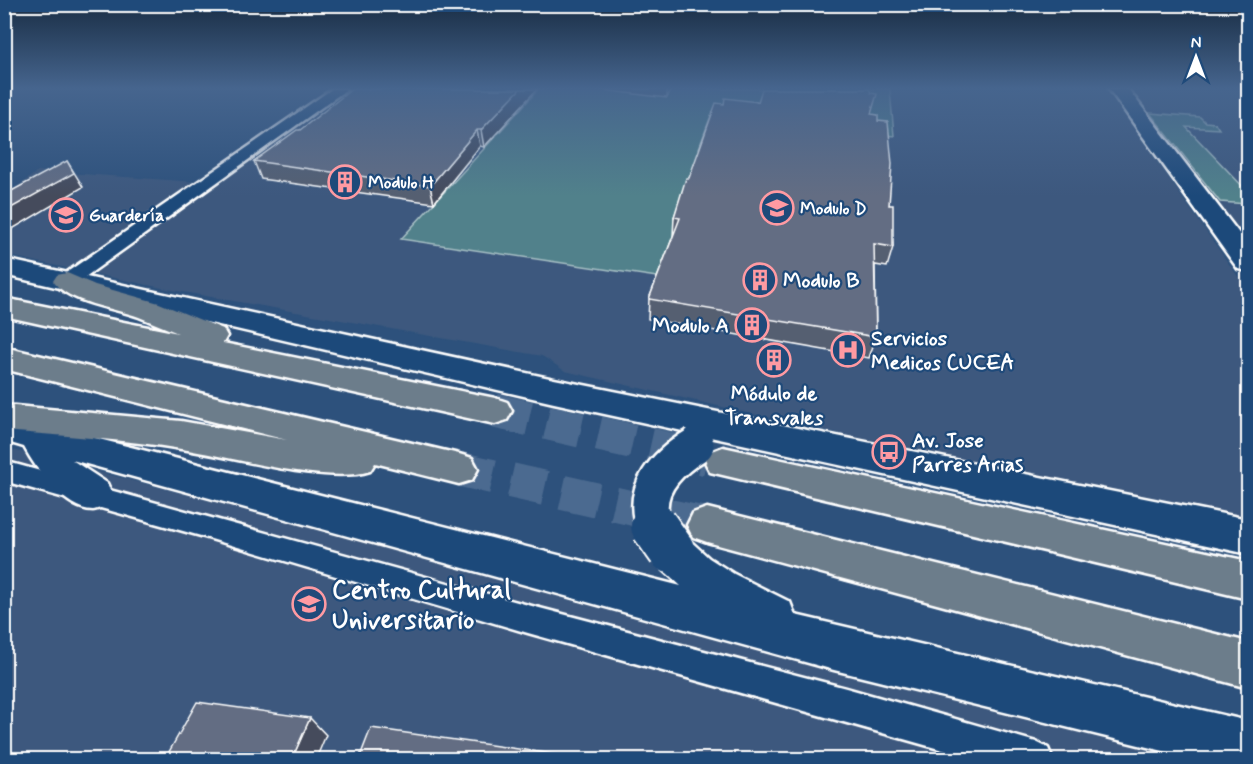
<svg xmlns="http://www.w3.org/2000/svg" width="1253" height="764" font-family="Mynerve,sans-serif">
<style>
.built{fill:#3d597e}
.green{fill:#51818b;stroke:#a8c0c5;stroke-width:1.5}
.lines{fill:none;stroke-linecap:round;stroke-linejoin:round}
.motorway-tunnel{stroke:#4c6b90;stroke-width:35;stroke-dasharray:35 18;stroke-linecap:butt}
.minor-casing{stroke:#fff;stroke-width:5}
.secondary-casing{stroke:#fff;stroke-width:5}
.motorway-casing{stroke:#fff;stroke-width:5}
.minor{fill:#1f4a7a;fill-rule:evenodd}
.secondary{fill:#1f4a7a;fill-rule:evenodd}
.motorway{fill:#6c7d8b;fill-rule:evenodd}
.secondary-bridge-far1-casing{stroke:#fff;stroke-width:40;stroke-linecap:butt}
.secondary-bridge-casing{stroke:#fff;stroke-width:50;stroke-linecap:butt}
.secondary-bridge-far1{stroke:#1f4a7a;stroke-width:35}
.secondary-bridge{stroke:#1f4a7a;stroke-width:46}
.wall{fill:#555e71;stroke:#fff;stroke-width:1.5}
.shaded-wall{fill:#454c5c;stroke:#fff;stroke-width:1.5}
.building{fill:#636d83;stroke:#fff;stroke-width:1.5}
.labels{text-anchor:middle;stroke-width:4.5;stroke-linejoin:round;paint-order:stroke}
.far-poi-label{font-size:18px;font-weight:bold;fill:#fff;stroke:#1f4a7a;text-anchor:start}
.poi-label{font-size:21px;font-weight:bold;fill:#fff;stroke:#1f4a7a;text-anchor:start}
.near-poi-label{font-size:26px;font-weight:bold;fill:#fff;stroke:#1f4a7a;text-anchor:start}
</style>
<rect width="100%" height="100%" fill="#2d517c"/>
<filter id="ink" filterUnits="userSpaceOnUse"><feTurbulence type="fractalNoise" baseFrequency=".0167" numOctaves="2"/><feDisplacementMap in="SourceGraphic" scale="12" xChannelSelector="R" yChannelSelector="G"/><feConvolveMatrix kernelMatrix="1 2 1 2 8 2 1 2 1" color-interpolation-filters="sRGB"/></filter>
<g filter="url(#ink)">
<path class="built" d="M328,89H1106L1248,291V523L1030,477L565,371L542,356L167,289L5,255V196L38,171L197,182Z
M1128,89H1248V247Z
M5,448L1221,759H5Z"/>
<path class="green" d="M539,89H890L894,136L711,115L699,148L716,150L670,277H657L401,239Z
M1150,113L1200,117L1205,122L1215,123L1219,129L1186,127L1248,192V204L1220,202Z"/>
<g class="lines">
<path class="motorway-tunnel" d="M495,411L707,458
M459,469L707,525"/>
<defs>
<path id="minor" d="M332,89H347L74,285H60L57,281L60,277Z
M4,461L528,605L846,688L1036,742L1048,748L1053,760H978L528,633L201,536L4,481Z"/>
<path id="secondary" d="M1109,89H1128L1248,245V271L1238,269Z
M4,259L554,379L1248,519V554L554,403L4,275Z
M4,415L681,586L656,563L650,550L656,537L671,532L686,537L709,558L734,574L790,602L795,615L1248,721V760H1200L834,670L72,460L107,483L112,494L107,505C103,506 97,510 93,510C65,510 36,469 24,447L4,441Z"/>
<path id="motorway" d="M67,273L95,285L159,303L223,329L227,336L223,343L495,398L507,402L512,411L507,420L495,424L4,316V298L178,333C165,328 152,322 139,317C115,308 68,303 53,281L57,275Z
M4,347L459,454L472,458L478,469L472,480L459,484L375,463L370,471C327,485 229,456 181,449C123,439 63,436 4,431V405L181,421L287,440L4,369Z
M723,447L1248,561V599L710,472L705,462L710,452Z
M707,508L1248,642V688L707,542L693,537L687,525L693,513Z"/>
</defs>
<use href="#minor" class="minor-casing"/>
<use href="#secondary" class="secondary-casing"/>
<use href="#motorway" class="motorway-casing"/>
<use href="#minor" class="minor"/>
<use href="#secondary" class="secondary"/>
<use href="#motorway" class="motorway"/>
<defs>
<path id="secondary-bridge-far1" d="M655,528C638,491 667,463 696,445"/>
<path id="secondary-bridge" d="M654,526L671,550"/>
</defs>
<use href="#secondary-bridge-far1" class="secondary-bridge-far1-casing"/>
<use href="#secondary-bridge" class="secondary-bridge-casing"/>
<use href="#secondary-bridge-far1" class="secondary-bridge-far1"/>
<use href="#secondary-bridge" class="secondary-bridge"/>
</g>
<path class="wall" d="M537,89L484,147L480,146L434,203L261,179L254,161L300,130Z
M595,89H671L667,98Z
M871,93V114L889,205L893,247L887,267L875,265L876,337L869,358L648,319L649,299L673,236L674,217L689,178L724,104Z"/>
<path class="shaded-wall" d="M520,89H537L484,147L481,130Z
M667,89H671L667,98Z
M477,130L480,146L434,203L430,186Z
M67,161L83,187L4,234V212Z
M310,718L326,735L316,759H292Z"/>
<path class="building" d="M352,89H520L481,130H477L430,186L254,161L297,130H300Z
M762,89H869L871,93L877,94L871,114L878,115V121L888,122L892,164L889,205H893V247L874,244L876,337L649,299L680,218L674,217L686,178H689L716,103L724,104L725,98L758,102Z
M67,161L74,173L4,212V195Z
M197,702L310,718L292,759H165Z
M371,728L588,759H359Z"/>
</g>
<linearGradient id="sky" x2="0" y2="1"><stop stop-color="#192d44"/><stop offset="0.45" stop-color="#46658e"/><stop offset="1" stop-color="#46658e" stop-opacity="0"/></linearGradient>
<rect width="1253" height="196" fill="url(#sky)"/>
<defs>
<symbol id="building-ring" viewBox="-11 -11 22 22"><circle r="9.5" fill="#1f4a7a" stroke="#ff9aa2" stroke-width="1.5"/><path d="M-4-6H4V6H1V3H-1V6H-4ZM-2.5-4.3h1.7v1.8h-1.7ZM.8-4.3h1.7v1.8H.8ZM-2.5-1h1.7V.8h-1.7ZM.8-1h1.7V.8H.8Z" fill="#ff9aa2"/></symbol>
<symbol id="school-ring" viewBox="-11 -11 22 22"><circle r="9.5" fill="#1f4a7a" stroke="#ff9aa2" stroke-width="1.5"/><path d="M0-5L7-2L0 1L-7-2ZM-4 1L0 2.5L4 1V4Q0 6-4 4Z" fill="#ff9aa2"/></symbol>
<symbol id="hospital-ring" viewBox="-11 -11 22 22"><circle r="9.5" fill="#1f4a7a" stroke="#ff9aa2" stroke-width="1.5"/><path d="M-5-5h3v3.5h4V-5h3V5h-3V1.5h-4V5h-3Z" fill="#ff9aa2"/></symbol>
<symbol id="bus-ring" viewBox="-11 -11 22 22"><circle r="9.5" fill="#1f4a7a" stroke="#ff9aa2" stroke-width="1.5"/><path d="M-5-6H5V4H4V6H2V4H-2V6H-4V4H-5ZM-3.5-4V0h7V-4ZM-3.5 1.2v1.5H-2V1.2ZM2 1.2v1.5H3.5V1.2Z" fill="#ff9aa2"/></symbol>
<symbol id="university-ring" viewBox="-11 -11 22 22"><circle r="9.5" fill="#1f4a7a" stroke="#ff9aa2" stroke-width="1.5"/><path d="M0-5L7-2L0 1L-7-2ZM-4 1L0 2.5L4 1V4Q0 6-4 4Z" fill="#ff9aa2"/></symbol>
</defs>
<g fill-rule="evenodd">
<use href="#building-ring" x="326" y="163" width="38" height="38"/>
<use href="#school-ring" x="758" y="189" width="38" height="38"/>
<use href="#school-ring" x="47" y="196" width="38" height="38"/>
<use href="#building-ring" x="741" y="261" width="38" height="38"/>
<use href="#building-ring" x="733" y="306" width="38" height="38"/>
<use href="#hospital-ring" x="829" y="331" width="38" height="38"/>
<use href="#building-ring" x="755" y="341" width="38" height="38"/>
<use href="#bus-ring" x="870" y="433" width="38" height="38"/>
<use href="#university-ring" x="290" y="585" width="38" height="38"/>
</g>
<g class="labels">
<g class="far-poi-label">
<text x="368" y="188">Modulo H</text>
<text x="800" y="214">Modulo D</text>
<text x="89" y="221">Guardería</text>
</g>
<g class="poi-label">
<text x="783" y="287">Modulo B</text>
<text x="729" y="332" text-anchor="end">Modulo A</text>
<text x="871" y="345">Servicios<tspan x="871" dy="24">Medicos CUCEA</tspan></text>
<text x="774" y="400" text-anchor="middle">Módulo de<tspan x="774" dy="24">Transvales</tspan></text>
<text x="912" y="447">Av. Jose<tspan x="912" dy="24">Parres Arias</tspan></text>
</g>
<g class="near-poi-label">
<text x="332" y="598">Centro Cultural<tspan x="332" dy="30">Universitario</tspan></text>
</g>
</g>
<rect width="1253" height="764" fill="none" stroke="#1f4a7a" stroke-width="24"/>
<rect x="12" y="12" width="1229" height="740" fill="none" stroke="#fff" stroke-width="2" filter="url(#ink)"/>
<g transform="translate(1196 57)" stroke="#1f4a7a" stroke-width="4.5" paint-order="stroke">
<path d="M0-4.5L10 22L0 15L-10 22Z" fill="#ffffff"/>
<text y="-9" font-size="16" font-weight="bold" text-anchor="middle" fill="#ffffff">N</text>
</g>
</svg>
